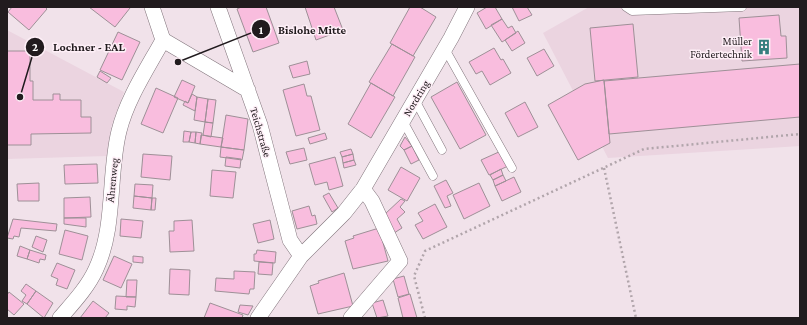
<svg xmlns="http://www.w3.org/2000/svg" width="807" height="325" font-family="'Crimson Pro',serif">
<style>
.built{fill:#ebd4e0}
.building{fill:#f9bdde;stroke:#9e9097}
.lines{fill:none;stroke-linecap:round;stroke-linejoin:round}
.lane-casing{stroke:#82757c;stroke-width:9}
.street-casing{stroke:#82757c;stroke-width:16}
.path{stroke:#b1a5ab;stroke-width:2.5;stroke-dasharray:2 3;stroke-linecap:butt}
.lane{stroke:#fff;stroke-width:8}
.street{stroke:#fff;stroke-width:15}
.labels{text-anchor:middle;stroke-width:3;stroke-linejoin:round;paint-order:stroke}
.poi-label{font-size:11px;fill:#211b1e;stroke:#feeff7;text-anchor:end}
.street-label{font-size:11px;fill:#211b1e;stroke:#feeff7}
.leader{fill:none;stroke:#211b1e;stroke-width:1.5}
.callout-dot{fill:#211b1e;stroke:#feeff7;stroke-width:1.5}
.mark-label{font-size:12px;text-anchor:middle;font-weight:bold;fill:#fff}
.callout-label{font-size:12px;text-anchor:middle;font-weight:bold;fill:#211b1e;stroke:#feeff7;stroke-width:3;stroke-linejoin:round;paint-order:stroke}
</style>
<rect width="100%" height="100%" fill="#f1e2ea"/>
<path class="built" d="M589,7H800V146L608,158L543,33Z
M7,30L124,92L111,127L107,156L7,159Z"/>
<path class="building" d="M12,7H45L47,9L29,30L8,12Z
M89,7H128L130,8L115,27Z
M241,7H266L279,43L253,52L237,9Z
M305,7H334L343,30L316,40Z
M410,7H420L436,17L413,56L390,43Z
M487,7H495L502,19L486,29L477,13Z
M512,7H527L532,15L519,21Z
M779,15L781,36H786L787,58L742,61L739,18Z
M502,19L508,28L512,26L516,33L502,42L491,25Z
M633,24L638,77L595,81L590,28Z
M518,31L525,43L512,51L505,40Z
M118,32L140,42L122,80L100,70Z
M392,44L415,57L393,96L369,82Z
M494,48L501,60L503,59L511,73L490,85L482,71L476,74L469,62Z
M544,49L554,66L537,76L527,58Z
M7,51H30V81H33V100H53V94H60V100H81V117H91V133L31,134V145H7Z
M307,61L310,74L293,78L289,66Z
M800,64V117L609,134L604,81Z
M100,71L111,78L107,83L97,77Z
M182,80L195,86L188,103L174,97Z
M604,80L610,143L578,160L548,105L585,84Z
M457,82L486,135L460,149L431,97Z
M371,83L395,97L371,138L348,124Z
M304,84L307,96H311L320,130L296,136L283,90Z
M156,88L178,98L163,133L141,124Z
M192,94L197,97L195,111L183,105L185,101L188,103Z
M197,97L208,99L205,122L194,120Z
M208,99L216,100L213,123L205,122Z
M525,102L538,127L518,137L505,113Z
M226,115L248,119L244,150L221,147Z
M205,122L213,123L211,137L203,135Z
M184,131L191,132L189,142H183Z
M191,132H196L195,143L189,142Z
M196,132L202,133L200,144L195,143Z
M325,133L327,139L310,144L308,138Z
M201,135L223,138L221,147L200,144Z
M405,137L412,146L404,150L400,146Z
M412,146L419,160L411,164L404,150Z
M221,147L244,150L242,160L220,157Z
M304,148L307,160L290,164L286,152Z
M351,149L353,154L342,157L340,152Z
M501,151L508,166L489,175L481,160Z
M143,154L172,156L170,180L141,177Z
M353,154L354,160L343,163L342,157Z
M226,157L241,159L240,168L225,166Z
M335,157L343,186L329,190L327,182L315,185L309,164Z
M354,160L356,165L344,168L343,163Z
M97,164L98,183L65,184L64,165Z
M401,167L420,178L407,201L388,190Z
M501,169L503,175L493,180L490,175Z
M212,170L236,172L233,198L210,196Z
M503,175L506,181L495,186L493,180Z
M514,177L521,192L502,201L495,186Z
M446,180L453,193L447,196L451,206L445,208L434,186Z
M39,183V201H18L17,184Z
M479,183L490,206L464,219L453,195Z
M135,184L153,185L152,198L134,196Z
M329,193L338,208L332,212L323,196Z
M134,196L152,198L151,210L133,208Z
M90,197L91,217L64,218V198Z
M152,198H156L155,210H151Z
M401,199L405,201L400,207L405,212L397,219L402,228L394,233L385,214Z
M435,204L447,227L423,239L415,225L423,221L418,213Z
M309,206L312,216L315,215L317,224L297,229L292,211Z
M64,218H86V227L64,224Z
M13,219L57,224L56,231L21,228L19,237L14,236L13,239L7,238Z
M121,219L143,221L141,238L120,236Z
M192,220L194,251L170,252L169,231H174V221Z
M270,220L274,239L258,243L253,224Z
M379,228L388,261L353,269L345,241L354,238L353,236Z
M65,230L88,236L82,260L59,254Z
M36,236L47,240L43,252L32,247Z
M20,246L30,250L27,259L17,256Z
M30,250L46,255L45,260L40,259L39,263L27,259Z
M257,250L276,252L275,263L254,261V254H256Z
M114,256L132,264L121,288L103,280Z
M133,256L143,257V263L133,262Z
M259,262L273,263L272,275L258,274Z
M57,263L75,270L67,289L56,285L58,279L51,276Z
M170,269L190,270L189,295L169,294Z
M234,271L255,272L254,289H250L249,294L215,291L216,278L234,279Z
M344,273L353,306L318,314L310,286L319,283L318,281Z
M404,276L409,294L398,297L393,279Z
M127,280H137L136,297H126Z
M26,284L36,291L27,304L22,301L26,295L21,291Z
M36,291L53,303L44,318L27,304Z
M9,292L24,304L14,315L7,309V295Z
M410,294L417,318H403L398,298Z
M116,296L136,297L135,307L127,306V310L115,309Z
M383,300L388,316L377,318L372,303Z
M93,301L109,313L105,318H80Z
M210,303L243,315L242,318H204Z
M240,305L253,306L248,315L238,312Z"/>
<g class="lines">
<defs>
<path id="lane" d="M626,7L632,11L742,7
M445,49L512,168
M415,100L442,150
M403,121L433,176"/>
<path id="street" d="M152,7L163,40L248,90
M218,7L260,125L290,240L301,256
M60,318C73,303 88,287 96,269C116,226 108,175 119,131C127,99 147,69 163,40
M258,318L301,256L344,213L363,189L451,38L467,7
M351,318L400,261L372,201L363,189"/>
</defs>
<use href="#lane" class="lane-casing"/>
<use href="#street" class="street-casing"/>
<path class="path" d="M604,168L636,318
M425,318L414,276L425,251L644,149L800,134"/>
<use href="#lane" class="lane"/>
<use href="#street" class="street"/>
</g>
<defs>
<symbol id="building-bare" viewBox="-9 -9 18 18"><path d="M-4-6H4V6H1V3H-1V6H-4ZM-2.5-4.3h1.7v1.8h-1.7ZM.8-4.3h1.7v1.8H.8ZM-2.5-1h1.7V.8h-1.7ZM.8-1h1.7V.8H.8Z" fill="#357e7e" stroke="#feeff7" stroke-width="2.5" paint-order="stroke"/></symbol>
</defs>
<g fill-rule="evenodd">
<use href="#building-bare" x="753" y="36" width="22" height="22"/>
</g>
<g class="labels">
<g class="poi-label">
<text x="752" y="45">Müller<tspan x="752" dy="13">Fördertechnik</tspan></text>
</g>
<g class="street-label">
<text transform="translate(416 98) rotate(-59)" y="4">Nordring</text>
<text transform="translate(261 132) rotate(74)" y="4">Teichstraße</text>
<text transform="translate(112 180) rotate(-84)" y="4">Ährenweg</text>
</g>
</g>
<path class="leader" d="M178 62L261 29M20 97L35 47"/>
<g class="callout-dot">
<circle cx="178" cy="62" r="4"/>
<circle cx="20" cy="97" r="4"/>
<circle cx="261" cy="29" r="10"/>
<circle cx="35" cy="47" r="10"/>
</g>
<g class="mark-label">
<text x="261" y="34">1</text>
<text x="35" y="51">2</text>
</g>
<g class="callout-label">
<text x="312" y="34">Bislohe Mitte</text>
<text x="89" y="51">Lochner - EAL</text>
</g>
<rect width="807" height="325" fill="none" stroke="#211b1e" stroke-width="16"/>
</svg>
